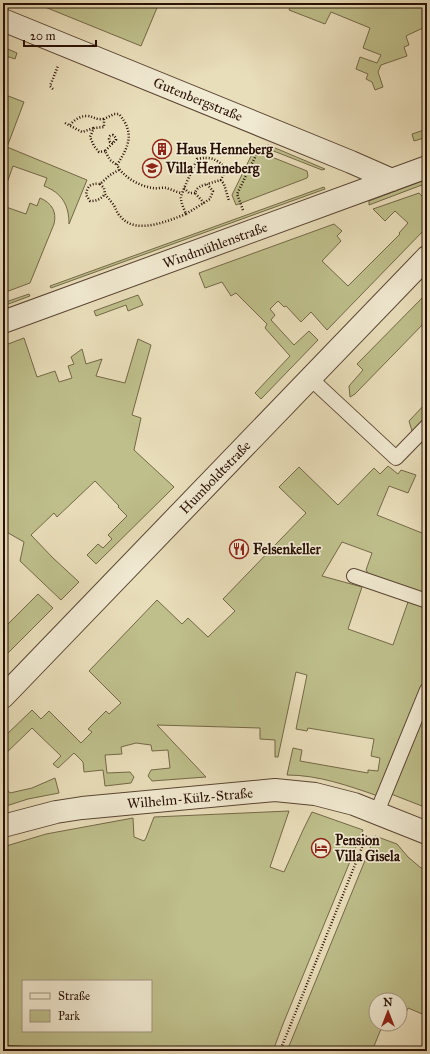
<svg xmlns="http://www.w3.org/2000/svg" width="430" height="1054" font-family="'IM FELL Great Primer',serif">
<style>
.green{fill:#bebf8b;stroke:#746848;fill-rule:evenodd}
.lines{fill:none;stroke-linecap:round;stroke-linejoin:round}
.service-casing{stroke:#594432;stroke-width:16}
.minor-casing{stroke:#594432;stroke-width:24}
.tertiary-casing{stroke:#594432;stroke-width:24}
.path{stroke:#291005;stroke-width:2.5;stroke-dasharray:1 2;stroke-linecap:butt}
.service{stroke:#f1ead2;stroke-width:14}
.minor{stroke:#f1ead2;stroke-width:22}
.tertiary{stroke:#f1ead2;stroke-width:22}
.labels{text-anchor:middle;stroke-width:3.5;stroke-linejoin:round;paint-order:stroke}
.street-label{font-size:14px;fill:#291005;stroke:#f1ead2}
.poi-label{font-size:14px;font-weight:bold;fill:#291005;stroke:#f1ead2;text-anchor:start}
</style>
<rect width="100%" height="100%" fill="#e9deba"/>
<filter id="stains"><feTurbulence type="fractalNoise" baseFrequency=".005" numOctaves="4"/><feColorMatrix values="0 0 0 0 .2 0 0 0 0 .09 0 0 0 0 .02 0 0 0 .5 -.17"/></filter>
<radialGradient id="worn" r=".72"><stop offset=".6" stop-color="#630" stop-opacity="0"/><stop offset="1" stop-color="#630" stop-opacity=".3"/></radialGradient>
<path class="green" d="M35,3H159L141,46Z
M292,3H427V26L406,36L409,45L404,47L407,56L381,65L378,72L383,87L375,90L372,82L366,79L368,74L356,69L360,57L377,63L381,55L363,48L370,28L331,12L325,24L289,10Z
M3,47L17,53L15,59L6,56L3,64Z
M3,94L24,102L7,147L87,180L69,224C69,205 62,193 44,186L47,178L13,166L3,194L6,195L3,202Z
M427,129V137L414,141L412,134Z
M268,145L325,169L322,170L266,148Z
M254,150L307,171L308,176L307,178L236,205L232,195Z
M427,179V183L369,205V201Z
M324,187L325,189L51,288L50,286Z
M419,193L427,201V227L327,330L311,312L301,322L286,306L284,307L278,301L270,309L275,315L271,320L294,345L309,331L318,340L261,399L255,393L290,356L265,328L267,324L236,293L231,296L222,282L205,288L199,273L334,224L342,231L337,236L341,241L322,261L348,286L400,234L399,233L408,223L395,211L385,221L373,209Z
M40,198C52,203 57,212 54,224L30,283L3,293V206L26,214L30,203L37,206Z
M427,293V320L355,394L350,397L349,386L363,370L357,364Z
M29,294L30,296L3,306V303Z
M138,295L143,305L128,311L126,305L96,316L94,311Z
M24,338L37,377L55,371L59,382L72,378L68,366L74,364L71,357L82,349L86,364L102,359L96,376L125,383L138,339L151,345L132,415L141,418L134,450L174,487L96,564L87,555L98,544L103,548L112,539L108,535L127,516L118,507L119,506L95,481L57,517L54,513L31,535L53,558L79,582L61,600L20,561L24,542L3,530V346Z
M427,402V419L412,431L409,421Z
M388,466L398,474L401,470L416,475L408,493L389,486L377,515L427,535V596L370,576L366,570L372,553L342,542L322,576L362,587L348,629L393,645L408,602L427,608V675L378,796C349,786 319,775 287,775L293,748L302,750L300,761L368,773V770L378,771L380,758L371,756L374,739L308,728L307,731L296,729L307,675L296,672L278,757H275V740L260,739V728L157,725L206,777L152,781L148,776L151,770L170,768L168,750L152,751L151,745L136,743L121,747L122,754L105,755L107,773L130,772L134,777L131,783L105,786L103,770L84,772L83,762L74,753L58,768L53,764L61,756L32,728L3,756L5,758L3,760V738L32,710L41,719L49,711L81,743L92,732L88,729L106,711L109,714L121,703L89,671L157,600L182,624L188,618L208,637L235,611L223,599L306,513L279,487L299,467L338,505L374,468L380,474Z
M38,594L53,608L3,658V629Z
M427,705V808L391,794Z
M55,778L59,793L28,799L3,807V785L10,793L32,788Z
M289,811L270,867L284,872L304,828L312,812L363,830L283,1024L273,1051H94L3,1045V847L46,834L133,818L134,837L144,841L146,838L154,817ZM23,981H151V1031H23Z
M375,836L397,844L408,857L421,868L427,870V1016L408,1008L400,1026L393,1024H400V1000H376V1024H383L372,1051H363L353,1048L347,1051H287Z"/>
<g class="lines">
<defs>
<path id="service" d="M310,378L396,458L427,426
M354,576L427,601
M377,812L427,690"/>
<path id="minor" d="M3,20L351,162L392,180
M3,322L427,167
M3,826L56,812L82,808L275,790L315,794L354,804L427,833"/>
<path id="tertiary" d="M3,697L427,257"/>
</defs>
<use href="#service" class="service-casing"/>
<use href="#minor" class="minor-casing"/>
<use href="#tertiary" class="tertiary-casing"/>
<path class="path" d="M53,89L50,86L58,66
M65,123L82,132L94,128
M70,125C74,120 80,116 87,116C94,116 94,120 104,119
M113,143L110,142L109,139L110,136L113,135L116,138V140L105,151L110,160L117,165
M105,151L99,152L94,146L90,137L94,128L104,127V119L114,114H119C135,133 129,146 117,165C123,177 139,186 153,188C157,189 162,187 166,188C171,189 176,192 181,193
M119,170L110,175L100,184C91,183 87,186 86,195L90,201C97,201 101,199 105,194C107,197 110,200 113,204C116,208 117,214 121,217C136,235 168,221 186,214C184,209 181,203 181,198C180,195 195,165 197,159C211,156 216,159 226,168L221,180L224,184L229,201
M100,184L104,188L105,194
M184,188L189,193H195
M204,203L195,193C197,187 201,186 207,184
M243,210L237,194L259,149
M186,214L210,199L213,191L207,184L221,180
M280,1051L367,835"/>
<use href="#service" class="service"/>
<use href="#minor" class="minor"/>
<use href="#tertiary" class="tertiary"/>
</g>
<defs>
<symbol id="building-ring" viewBox="-11 -11 22 22"><circle r="9.5" fill="#f1ead2" stroke="#8f2418" stroke-width="1.5"/><path d="M-4-6H4V6H1V3H-1V6H-4ZM-2.5-4.3h1.7v1.8h-1.7ZM.8-4.3h1.7v1.8H.8ZM-2.5-1h1.7V.8h-1.7ZM.8-1h1.7V.8H.8Z" fill="#8f2418"/></symbol>
<symbol id="school-ring" viewBox="-11 -11 22 22"><circle r="9.5" fill="#f1ead2" stroke="#8f2418" stroke-width="1.5"/><path d="M0-5L7-2L0 1L-7-2ZM-4 1L0 2.5L4 1V4Q0 6-4 4Z" fill="#8f2418"/></symbol>
<symbol id="restaurant-ring" viewBox="-11 -11 22 22"><circle r="9.5" fill="#f1ead2" stroke="#8f2418" stroke-width="1.5"/><path d="M-5-6h1v4h1v-4h1v4h1v-4h1v5L-1.5 .5V6h-2V.5L-5-1ZM5-6V6H3V1.5H1.5Q1.5-4 5-6Z" fill="#8f2418"/></symbol>
<symbol id="hotel-ring" viewBox="-11 -11 22 22"><circle r="9.5" fill="#f1ead2" stroke="#8f2418" stroke-width="1.5"/><path d="M-6-4.5h1.5V1H6V5H4.5V3h-9V5H-6ZM-4 0a1.8 1.8 0 1 1 3.6 0ZM.5 0V-2.5h3Q6-2.5 6 0Z" fill="#8f2418"/></symbol>
</defs>
<g fill-rule="evenodd">
<use href="#building-ring" x="151" y="138" width="22" height="22"/>
<use href="#school-ring" x="141" y="157" width="22" height="22"/>
<use href="#restaurant-ring" x="228" y="538" width="22" height="22"/>
<use href="#hotel-ring" x="310" y="837" width="22" height="22"/>
</g>
<g class="labels">
<g class="street-label">
<text transform="translate(198 99) rotate(22)" y="5">Gutenbergstraße</text>
<text transform="translate(215 245) rotate(-20)" y="5">Windmühlenstraße</text>
<text transform="translate(215 477) rotate(-46)" y="5">Humboldtstraße</text>
<text transform="translate(190 798) rotate(-5)" y="5">Wilhelm-Külz-Straße</text>
</g>
<g class="poi-label">
<text x="176" y="154">Haus Henneberg</text>
<text x="166" y="173">Villa Henneberg</text>
<text x="253" y="554">Felsenkeller</text>
<text x="335" y="845">Pension<tspan x="335" dy="16">Villa Gisela</tspan></text>
</g>
</g>
<rect width="430" height="1054" fill="none" stroke="#e9deba" stroke-width="16"/>
<rect x="4" y="4" width="422" height="1046" fill="none" stroke="#291005" stroke-width="2"/>
<rect x="8" y="8" width="414" height="1038" fill="none" stroke="#291005"/>
<rect x="22" y="980" width="130" height="52" fill="#f1ead2" stroke="#a19380"/>
<rect x="30" y="993" width="20" height="6" fill="#f1ead2" stroke="#a19380"/>
<text x="58" y="1000" font-size="12" fill="#291005">Straße</text>
<rect x="30" y="1010" width="20" height="12" fill="#bebf8b" stroke="#a19380"/>
<text x="58" y="1020" font-size="12" fill="#291005">Park</text>
<g transform="translate(388 1012)"><circle r="19" fill="#f1ead2" stroke="#a19380"/>
<path d="M0-3L7 15L0 10L-7 15Z" fill="#8f2418"/>
<text y="-6" font-size="11" font-weight="bold" text-anchor="middle" fill="#291005">N</text>
</g>
<path d="M24 40v6h72v-6" fill="none" stroke="#291005" stroke-width="2"/>
<text x="30" y="40" font-size="12" fill="#291005" stroke="#f1ead2" stroke-width="3" paint-order="stroke">20 m</text>
<rect width="100%" height="100%" filter="url(#stains)"/>
<rect width="100%" height="100%" fill="url(#worn)"/>
</svg>
